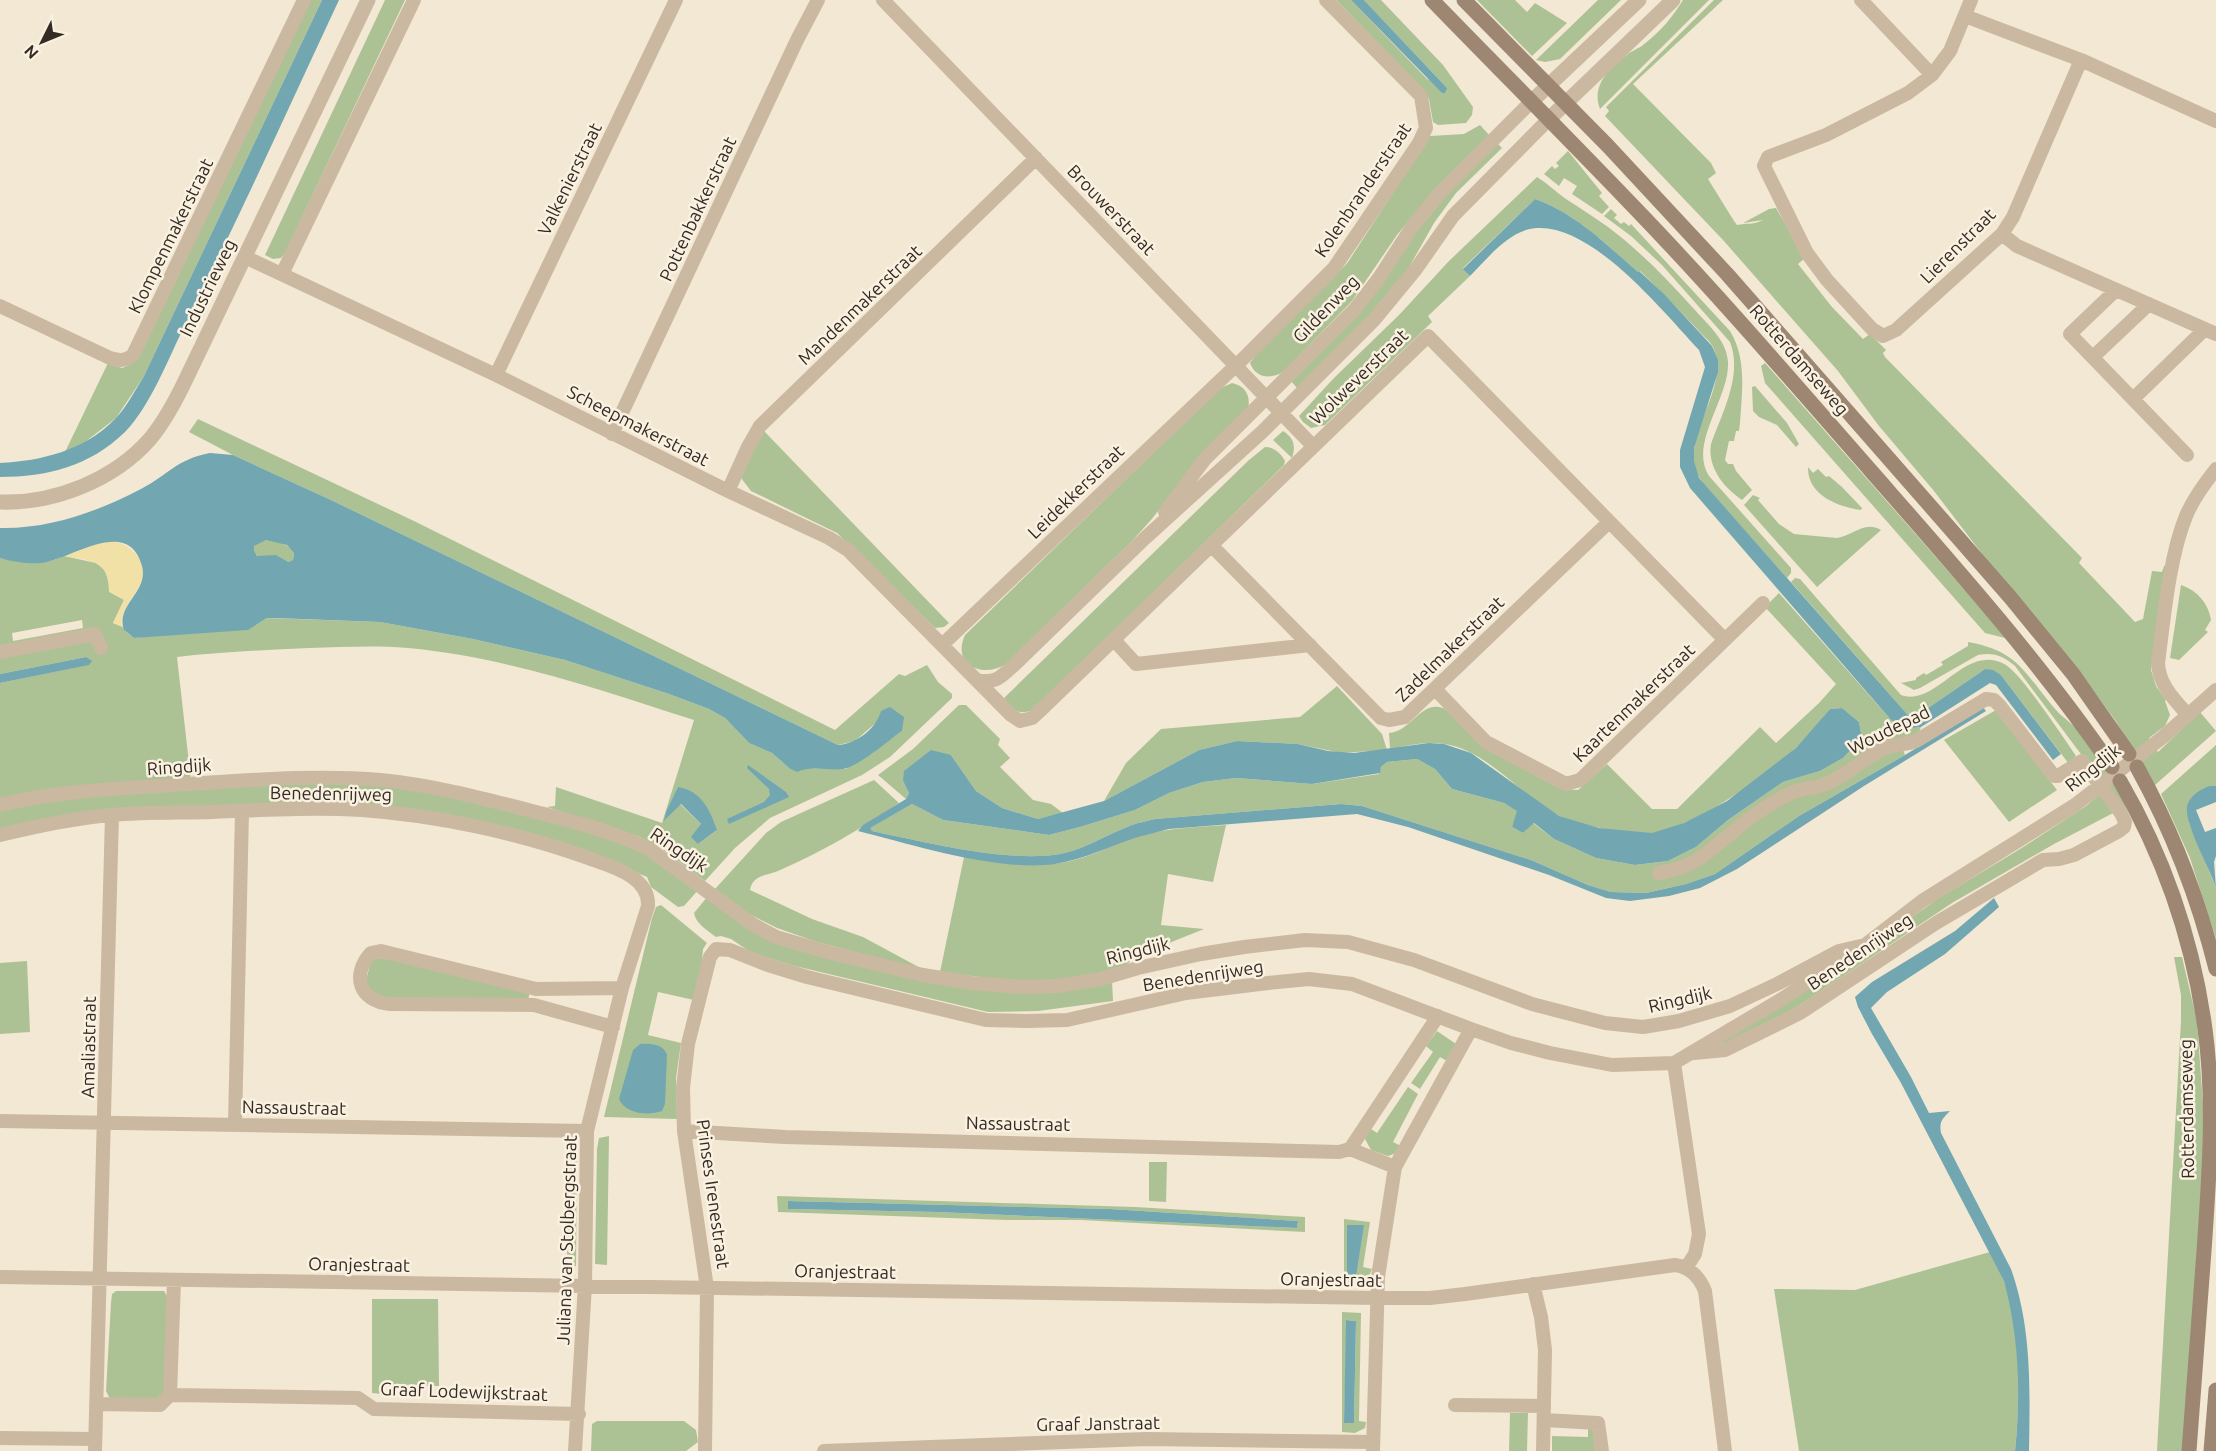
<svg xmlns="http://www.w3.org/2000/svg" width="2216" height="1451" font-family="Ubuntu,sans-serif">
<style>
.green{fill:#adc294;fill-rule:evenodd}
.sand{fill:#f2e1a7}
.water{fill:#72a7b1;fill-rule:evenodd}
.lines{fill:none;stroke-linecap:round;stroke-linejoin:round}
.minor{stroke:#cbb8a0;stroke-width:14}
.tertiary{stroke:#cbb8a0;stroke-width:15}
.secondary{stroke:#9e8772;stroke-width:15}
.labels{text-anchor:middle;stroke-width:5;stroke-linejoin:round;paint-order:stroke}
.street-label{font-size:18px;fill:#342b24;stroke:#faf1e1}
</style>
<rect width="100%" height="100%" fill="#f2e8d4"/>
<path class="green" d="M308,0H322L144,376L116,418L85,442L65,452L108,363L122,368L129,365Z
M385,0H405L285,253L281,258L273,259L265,255Z
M1336,0H1351L1427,79L1447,88L1364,0H1381L1443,65L1473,107L1472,115L1466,123L1438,125L1433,122L1429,99L1422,88Z
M1477,0H1515L1527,12L1535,3L1567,23L1532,56Z
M1598,0H1621L1560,59L1545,62L1536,60Z
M1683,0H1709L1600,109C1591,86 1609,68 1627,55C1631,51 1638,49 1643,45C1660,32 1672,18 1683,0Z
M1714,0H1723L1633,84L1711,163L1716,173L1708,179L1734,221L1737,225C1747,223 1754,225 1763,220L1743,223L1769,209L1776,208L1805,258L1798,264L1832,307L1863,339L1870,334L1886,350L1883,353L1885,357L2082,558L2079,563L2135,622L2143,619L2152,571L2162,572L2164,566H2167L2151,670L2156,686L2166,700L2165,701L2170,715L2165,726L2149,738L2158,752L2200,712L2216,731L2155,785L2115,720L2079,671L1986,559L1934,491L1879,426L1838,371L1723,240L1605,116L1609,111L1606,107Z
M1480,125L1490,136L1411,218L1397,235L1352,301L1283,372C1271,379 1256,379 1250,363C1277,325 1318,298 1348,262L1430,136L1464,134Z
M1495,141L1502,148L1456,193L1434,223L1403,278L1370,320L1297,388L1291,381L1348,325L1378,288L1422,220Z
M1568,151L1602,193L1599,196L1609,207L1602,214L1572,194L1577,186L1564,178L1559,186L1544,174L1552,166L1555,169L1559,166L1556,163Z
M1537,177C1547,183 1556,192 1566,199C1580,208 1594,217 1608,227C1640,251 1667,279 1694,309C1707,324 1727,340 1728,362C1730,397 1688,444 1709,476L1791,568V573L1787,578L1703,483C1671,443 1733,392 1713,347C1710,341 1702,335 1698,330C1679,310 1660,290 1640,271L1638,272C1607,245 1575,213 1535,199L1463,268L1470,276L1428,316L1432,322L1325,425L1311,428L1303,422L1299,416L1333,379L1400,314L1449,261Z
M1611,209L1617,215L1614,218L1621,224L1624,222L1629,226L1631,224L1730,331C1747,359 1742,391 1740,423L1739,431H1736L1734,441H1729L1725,460L1728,464H1733L1736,471L1752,490L1742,500C1724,488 1707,467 1711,444C1722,413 1743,375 1730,342L1662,265L1631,236L1604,216Z
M1765,363L1993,622L2005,638L1985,633L1765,383L1761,366Z
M1232,383C1246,386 1251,396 1248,410L1201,457L1151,520L1132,541L1006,664C983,679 951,665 965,635L1219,389Z
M1755,386L1787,423L1799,444L1796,447L1777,425L1759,417L1753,411L1752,387Z
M198,419L414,521L835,730L899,674L905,676L927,665L938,682L952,694V698L890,757L862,775L770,818L735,848L705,881L660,848L640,837L547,807L555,806L556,787L662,823L694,720C601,690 506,657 408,648C375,645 342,647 309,648C265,650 221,652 177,657L191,781L0,800V683L87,665L86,657L0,674V558L28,563L54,560L64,556L96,563L105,570L109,583L124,600L113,623L122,626L126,632L134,638L256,625L267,618L380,622L473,639L565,660L669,694L709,709L725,718L749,743L772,753L789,768L846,769L902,731L879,720L855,741L838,745L331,500L233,455L189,432ZM82,620L83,628L13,641L12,633ZM678,788C702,791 710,810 716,831L698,844L701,824L680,804L665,820Z
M764,431L949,623L944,627L935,628L837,533L751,491L741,478L742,464Z
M1283,431C1294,438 1296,446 1292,458L1273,440Z
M1265,447C1274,447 1281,453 1285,461L1284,465L1034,709C1020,716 1011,711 1004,698L1249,460Z
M1808,467L1813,473L1818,469L1826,477L1829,476L1842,487L1862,508L1861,510C1838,507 1807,495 1808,467Z
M1753,495L1760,498L1758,500L1779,524L1794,534L1837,538C1853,536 1864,520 1881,530L1817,587L1744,505Z
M270,540C280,542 289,544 294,553L293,560L288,562C275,559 276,554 259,557L255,554L253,548C256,541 263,540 270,540Z
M1795,578L1800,579L1901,695C1937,708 1965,641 2006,665C2022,675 2064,738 2076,756L2069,764L2001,675L1985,669L1915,717L1907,714L1791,582Z
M2181,585C2198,591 2208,603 2211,620L2205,630L2208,632L2179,660L2170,658Z
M1779,593L1892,721L1905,729L1921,727L1918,735L1905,741L1881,747L1836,775L1822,782L1795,788L1771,802L1803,790L1834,783L1867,760L1889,749L1902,747L1905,755L1799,816L1715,874L1686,884L1646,893L1611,892L1588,885L1531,860L1362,806L1341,804L1155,819C1148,821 1140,822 1132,825C1107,834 1086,849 1060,854C1007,863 925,842 872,831L869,828L912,804L943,820L1049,835L1080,827L1135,810L1169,793L1203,782L1236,778L1312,784L1379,774L1381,767L1387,762L1417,759L1435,769L1452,789L1504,803L1518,811L1512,827L1523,833L1533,823L1554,839L1596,858L1635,865L1668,861L1696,847L1728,820L1783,782L1820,771L1843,758L1862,738L1859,722L1842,708L1830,709C1819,722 1809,735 1797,747C1767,776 1694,827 1653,833C1634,836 1577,825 1559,816C1522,797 1486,749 1444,744C1426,741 1407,746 1390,749L1389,733C1412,732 1422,696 1447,710L1484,748L1561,789L1578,790L1607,764L1652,809H1677L1760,727L1776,743L1819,703L1836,684L1765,607Z
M1968,642C2020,651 2025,675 2056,710C2063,718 2073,724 2080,732C2099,753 2112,783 2126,807L2122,809L2015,666C2003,656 1994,652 1978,655L1920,688L1914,690L1901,683L1916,680V678L1924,673L1926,675L1943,665L1941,662L1968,646Z
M1337,686L1382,734L1387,750L1341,753L1298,744L1237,741L1199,750L1104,801L1126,763L1161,729L1300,717Z
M959,705H966L1000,739L998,745L1010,758L1000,767L1033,800L1051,804L1063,813L1038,819L1002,808L976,791L951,755L903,781L909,793L906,799L878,775L913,749Z
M1996,710L2057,790L2009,822L1944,740Z
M2216,745V786L2206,788L2189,823L2216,888V939L2190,858L2161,794Z
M874,780L899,803C860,830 821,852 778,871C765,876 753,875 750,890L812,919L863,937L926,971L817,942L777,928L749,914L715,889L766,833L781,822Z
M321,782L416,788L601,835L647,854L699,889L684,906L678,907L651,887L647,877L562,842L420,811L69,814L0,829V808L49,799Z
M2102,792L2115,812L2054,844L1952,903L1794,1009L1726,1044L1721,1043L1859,955L1939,898L2020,849L2086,806Z
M1226,825L1213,882L1168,874L1161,925L1204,929L1169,943L1148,946L1125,966L1089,977L1054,983L988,978L940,972L964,857C993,861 1022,866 1051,864C1083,862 1110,845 1139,836C1167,828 1197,827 1226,825Z
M708,896L756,928L967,985L1112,980L1113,1001L1038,1011L988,1012L795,966L752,953L731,939L721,936L716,937C707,930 696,924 694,913Z
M661,905L707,943L703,949L701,973L694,1000L658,992L648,1035L681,1043L676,1078L677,1119L604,1117L652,918L656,907Z
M378,956L530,992L528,1000L387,999L372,994L366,980L371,961Z
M2174,957H2182L2197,1021L2204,1119L2202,1190L2183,1451H2157L2181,1021V995Z
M27,961L30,1032L0,1034V963Z
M1437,1031L1456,1044L1447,1061L1440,1057L1420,1089L1411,1083L1433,1052L1426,1046Z
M1408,1087L1418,1094L1393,1142L1401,1146L1394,1154L1388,1156L1371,1150L1365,1139L1368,1127L1377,1133Z
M609,1136L607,1265L595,1264L597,1149L599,1138Z
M568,1144H577L576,1266L567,1265Z
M1149,1162H1167L1166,1202L1149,1201Z
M777,1196L1135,1207L1305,1217V1232L1081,1220H1006L778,1212ZM788,1201L1110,1209L1298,1221L1297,1228L937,1212L788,1209Z
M1344,1219L1370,1222L1363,1267L1372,1269L1368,1279L1362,1282H1344ZM1363,1225L1348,1276L1347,1226Z
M1990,1252C1995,1262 2001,1271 2004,1281C2023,1335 2020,1396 2015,1451H1799L1774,1289L1855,1290Z
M116,1291H164L167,1296V1401L116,1403L109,1397L106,1391L111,1303L112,1294Z
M372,1299H438L439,1386L383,1385L382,1394L372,1393Z
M1342,1312L1361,1313L1359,1421L1366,1422L1365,1428L1355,1433L1342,1432ZM1347,1320L1356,1321L1354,1423H1344Z
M1510,1413H1528L1527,1451H1509Z
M597,1421H684L696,1430L698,1442L686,1451H591L592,1424Z
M1588,1428H1593L1596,1451H1552V1436L1588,1437Z"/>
<path class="sand" d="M105,541C117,541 127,544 135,553C161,582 118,599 122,627L113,623L124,600L109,592C109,559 91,561 64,556Z"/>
<path class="water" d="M322,0H339C288,109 239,218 185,325C169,357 150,407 125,432C90,466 47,477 0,477V463C42,461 85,450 115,419C127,407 135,390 144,376Z
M1351,0H1364L1447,88L1445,93H1442Z
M1535,199C1575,213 1606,244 1638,272L1639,271L1664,294L1712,346L1718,360V372L1694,448V461L1699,478L1907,714L1915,717L1985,669L1993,670L2001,675L2061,754L2053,760L1996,685L1990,683L1921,727L1905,729L1892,721L1690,488L1680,467V450L1705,367L1699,350C1663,312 1585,213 1526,230C1504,237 1486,260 1470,276L1463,269Z
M210,453L233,455L331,500L838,745C856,744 876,729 881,711L890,707L904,717L902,731C889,740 858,767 843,769C827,771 812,765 797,772L789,768L772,753L749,743L725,718L709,709L669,694L565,660L473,639L380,622L274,618H267L248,630L134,638L124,630C115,605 149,592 142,566C128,515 71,560 41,563C27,564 13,562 0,558V528C49,529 97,512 141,489C168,475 177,459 210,453ZM266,540L287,545L294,553L293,560L288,562L276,555L257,556L254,551V546Z
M86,657L92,661L89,665L0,683V674Z
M1983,707L1986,711L1864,786L1737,869L1700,888L1669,896L1630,901L1606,898L1549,875L1408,827L1357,814L1169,829C1159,832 1148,834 1138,837C1110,846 1085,859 1055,864C998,872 914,845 858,831L863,825L906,799L909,793L903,781L904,771L931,750L951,755L976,791L1002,808L1038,819L1104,801L1199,750L1237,741L1298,744L1328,751L1354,753L1429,743L1444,744L1471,753L1559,816L1599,828L1652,833L1684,823L1727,801L1796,748L1830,709L1842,708L1859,722L1862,738L1843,758L1820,771L1783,782L1728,820L1696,847L1668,861L1635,865L1596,858L1554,839L1534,823L1523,833L1512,827L1517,811L1504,803L1452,789L1435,769L1417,759L1387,762L1381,767L1380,773L1312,784L1236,778L1203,782L1169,793L1135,810L1080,827L1049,835L943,820L912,804L870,828L872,831C925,842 1007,863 1060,854C1086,849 1107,834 1132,825C1140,822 1148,821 1155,819L1341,804L1362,806L1531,860L1588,885L1611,892L1646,893L1686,884L1715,874L1799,816L1905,755Z
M748,765L786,792L789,797L729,824L727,819L764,802L770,795L769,789L747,768Z
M2210,786H2216V802L2196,810L2205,832L2216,828V856L2214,862L2216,888C2210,869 2185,825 2187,808C2188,797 2200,789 2210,786Z
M678,787C702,791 710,810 717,830L698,844L691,837L701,824L681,804L664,821L666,812Z
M1994,898L1999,907L1945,954L1887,992L1871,1008L1911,1077L1929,1113L1950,1111C1942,1119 1939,1122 1941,1133L2011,1269C2032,1328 2030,1389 2029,1451H2015C2021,1393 2019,1337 2004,1281L1901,1083L1872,1034L1858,1007L1855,997L1872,982L1955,931Z
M640,1044C650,1043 664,1044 667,1055L665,1104L662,1111C648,1116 625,1114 619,1099L633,1050Z
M788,1201L1110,1209L1298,1221L1297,1228L937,1212L788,1209Z
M1347,1225H1364L1356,1276H1347Z
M1346,1320L1356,1321L1354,1423H1344Z"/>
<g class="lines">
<path class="minor" d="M883,0L1313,446
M1861,0L1932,75
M1971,0L1950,51L1932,75L1908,93L1826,135L1768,157L1764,166L1807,253L1827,280L1872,329L1883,336L1896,330L2002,234L2013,217L2081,60
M1965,16L2081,60L2216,121
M2002,234L2017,246L2216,334
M245,257L496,375L728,491L829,538L848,550L1011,715L1020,721L1032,718L1045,706L1428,336L1725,640
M282,274L414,0
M2116,290L2070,334L2187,455
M0,306L110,358C120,361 125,361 133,355L304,0
M2093,357L2149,304
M496,375L676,0
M2134,398L2205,329
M612,434L797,40L818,0
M728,491L748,447L760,426L1036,158
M1165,512L1205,459L1355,309L1379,278L1412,227L1439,194L1531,102
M1211,545L1381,718L1389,720L1405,717L1609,522
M1114,640L1136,664L1310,645
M942,645L1248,354L1334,268L1419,143L1426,128L1421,96L1326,0
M0,652L95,634L101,648
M977,680C996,684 1001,677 1015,664L1144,539L1262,432L1374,320L1416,269L1453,216L1548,120
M1435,689L1486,742L1566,784L1580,780L1763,603
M2188,715C2174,699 2159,685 2158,663C2164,618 2169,558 2186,516C2193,499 2204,484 2216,469
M0,805C56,791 114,789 172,785C241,781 311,774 381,780C432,785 482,798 532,811C572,821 612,831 649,849L752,924L776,937L831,953L923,975L972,983L1022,987L1057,986L1101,979L1138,968L1201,954L1244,947L1305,940L1348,942L1414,960L1532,1004L1605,1023L1643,1027L1679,1021L1730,1006L1777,984L1839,951L1865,945L1922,901L2075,805L2163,737L2216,690
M0,835C37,826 74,818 112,815C145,812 179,813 212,812C262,810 312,807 362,810C434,815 520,833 588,858C610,866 650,876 648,906L622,988L587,1131L585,1285L575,1451
M1659,873C1697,867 1706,853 1734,831C1750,817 1768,805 1787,795C1799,788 1813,789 1826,784C1847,775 1864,758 1885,748C1895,744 1906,745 1916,741L1986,699L1994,700L2000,706L2054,776H2058L2082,761L2121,813L2125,822L2124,827L2119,831L2074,855L2059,859L2043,860L1936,923L1800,1013L1725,1050L1694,1053
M613,1027L534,1005L390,1004C359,1001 351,975 371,953L381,951L536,989L622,988
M1674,1063L1699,1234L1695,1254L1686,1268
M0,1121L587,1131
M235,1125L242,811
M684,1131L785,1137L1339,1152L1350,1149
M1395,1167L1350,1149L1438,1016
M0,1277L1377,1298H1430L1465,1294L1675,1265C1690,1267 1700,1278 1705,1291L1725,1451
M1533,1284L1541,1317L1545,1350L1543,1451
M170,1395L358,1398L374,1409L579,1414
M96,1404L160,1405L170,1395L174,1281
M1455,1405L1544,1406
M1544,1420L1598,1423L1602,1451
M0,1438L95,1439
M705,1450L707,1288L684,1131L683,1088L688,1044L710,957L716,949L730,950L768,965L807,977L986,1020L1026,1021L1067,1020L1186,993L1268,983L1309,979L1352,984L1471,1029L1511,1043L1550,1053L1612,1065L1674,1063L1782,999L1853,952
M1373,1450L1378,1277L1395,1167L1471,1029
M95,1451L112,815
M824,1451L1147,1439L1373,1442"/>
<path class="tertiary" d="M1531,102L1639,0
M1548,120L1673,0
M0,502C54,504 114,480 150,439C165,421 176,400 186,379L368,0"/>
<path class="secondary" d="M1432,0C1499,69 1567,137 1633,206C1716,292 1793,382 1871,471C1955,567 2040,662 2112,767
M1464,0L1608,146L1727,274L2010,597L2073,674L2129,754
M2137,767C2173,832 2198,897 2216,969
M2120,781C2164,857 2193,941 2205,1029C2215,1102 2209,1178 2204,1251C2199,1318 2194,1384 2189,1451
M2211,1451L2216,1390"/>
</g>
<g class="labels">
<g class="street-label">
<text transform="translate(570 179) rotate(-64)" y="6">Valkenierstraat</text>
<text transform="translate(1363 190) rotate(-56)" y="6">Kolenbranderstraat</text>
<text transform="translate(698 209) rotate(-65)" y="6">Pottenbakkerstraat</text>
<text transform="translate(1111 210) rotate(46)" y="6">Brouwerstraat</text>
<text transform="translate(171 236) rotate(-64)" y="6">Klompenmakerstraat</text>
<text transform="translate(1958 246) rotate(-45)" y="6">Lierenstraat</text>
<text transform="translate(208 288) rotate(-64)" y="6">Industrieweg</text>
<text transform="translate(860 305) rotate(-44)" y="6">Mandenmakerstraat</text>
<text transform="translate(1326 309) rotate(-46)" y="6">Gildenweg</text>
<text transform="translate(1799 360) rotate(49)" y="6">Rotterdamseweg</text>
<text transform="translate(1359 377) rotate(-44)" y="6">Wolweverstraat</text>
<text transform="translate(638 426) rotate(27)" y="6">Scheepmakerstraat</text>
<text transform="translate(1076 492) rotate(-44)" y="6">Leidekkerstraat</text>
<text transform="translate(1450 649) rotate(-44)" y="6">Zadelmakerstraat</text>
<text transform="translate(1634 703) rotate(-44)" y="6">Kaartenmakerstraat</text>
<text transform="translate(1889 730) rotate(-26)" y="6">Woudepad</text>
<text transform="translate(179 767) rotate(-4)" y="6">Ringdijk</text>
<text transform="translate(2093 768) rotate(-38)" y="6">Ringdijk</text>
<text transform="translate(331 794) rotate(1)" y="6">Benedenrijweg</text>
<text transform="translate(679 850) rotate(34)" y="6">Ringdijk</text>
<text transform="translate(1138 951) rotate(-14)" y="6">Ringdijk</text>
<text transform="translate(1860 952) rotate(-34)" y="6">Benedenrijweg</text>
<text transform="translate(1203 976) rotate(-9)" y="6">Benedenrijweg</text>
<text transform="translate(1680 1000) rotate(-13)" y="6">Ringdijk</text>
<text transform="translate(89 1047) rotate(-89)" y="6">Amaliastraat</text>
<text transform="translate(294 1108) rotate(1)" y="6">Nassaustraat</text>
<text transform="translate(2187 1109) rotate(-91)" y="6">Rotterdamseweg</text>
<text transform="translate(1018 1124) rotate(1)" y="6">Nassaustraat</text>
<text transform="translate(713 1194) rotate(82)" y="6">Prinses Irenestraat</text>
<text transform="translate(567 1240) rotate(-88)" y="6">Juliana van Stolbergstraat</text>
<text transform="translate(359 1265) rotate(1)" y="6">Oranjestraat</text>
<text transform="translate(845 1272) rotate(1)" y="6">Oranjestraat</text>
<text transform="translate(1331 1280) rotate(1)" y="6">Oranjestraat</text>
<text transform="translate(464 1392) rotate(2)" y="6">Graaf Lodewijkstraat</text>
<text transform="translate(1098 1424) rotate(-1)" y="6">Graaf Janstraat</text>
</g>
</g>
<g transform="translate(42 42) rotate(227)" stroke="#faf1e1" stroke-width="4.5" paint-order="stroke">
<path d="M0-4.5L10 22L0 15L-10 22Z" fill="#342b24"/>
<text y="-9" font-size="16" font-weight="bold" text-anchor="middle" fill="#342b24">N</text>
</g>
</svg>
